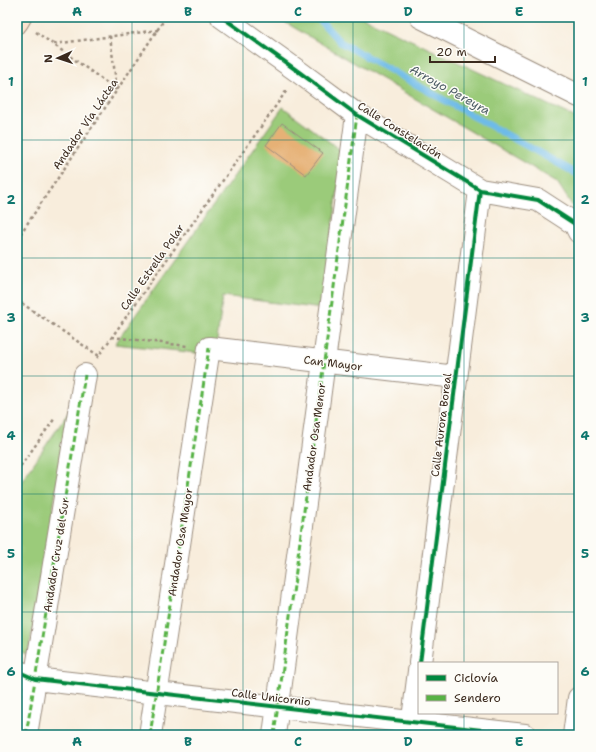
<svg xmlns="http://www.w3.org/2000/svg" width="596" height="752" font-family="'Shantell Sans',sans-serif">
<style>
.green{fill:#9bcb7a;stroke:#6b7a4c}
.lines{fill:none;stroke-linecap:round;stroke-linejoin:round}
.stream{stroke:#6ebbe8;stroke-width:7}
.building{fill:#e6b176}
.street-casing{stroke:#9a8c7d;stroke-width:24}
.secondary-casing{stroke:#9a8c7d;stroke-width:24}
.path{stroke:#9a8c7d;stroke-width:2.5;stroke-dasharray:3 3;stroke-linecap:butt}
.street{stroke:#fff;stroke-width:22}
.secondary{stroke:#fde4d0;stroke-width:22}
.quiet{stroke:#57b245;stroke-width:3;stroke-dasharray:6 3;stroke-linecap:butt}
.cycleway-casing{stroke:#fdfcf7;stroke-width:6}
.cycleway{stroke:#00873e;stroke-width:4}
.grid{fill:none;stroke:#0f766e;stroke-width:1;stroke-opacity:0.55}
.labels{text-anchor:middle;stroke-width:3;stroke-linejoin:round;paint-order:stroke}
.street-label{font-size:11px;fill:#3b2a1e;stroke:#fdfcf7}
.water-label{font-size:12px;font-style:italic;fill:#4d5d65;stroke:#fdfcf7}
.neatline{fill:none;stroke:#0f766e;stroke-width:1.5}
.grid-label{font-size:13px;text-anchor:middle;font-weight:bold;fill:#0f766e}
</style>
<rect width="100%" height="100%" fill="#fdfcf7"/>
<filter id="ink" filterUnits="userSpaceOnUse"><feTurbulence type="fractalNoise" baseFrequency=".025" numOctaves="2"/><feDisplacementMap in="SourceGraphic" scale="8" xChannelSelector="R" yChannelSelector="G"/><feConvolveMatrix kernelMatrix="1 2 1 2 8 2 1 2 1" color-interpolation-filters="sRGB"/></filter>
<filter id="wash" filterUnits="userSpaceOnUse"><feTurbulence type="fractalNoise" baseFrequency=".012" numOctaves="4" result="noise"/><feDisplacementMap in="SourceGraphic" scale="16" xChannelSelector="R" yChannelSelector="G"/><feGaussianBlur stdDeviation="0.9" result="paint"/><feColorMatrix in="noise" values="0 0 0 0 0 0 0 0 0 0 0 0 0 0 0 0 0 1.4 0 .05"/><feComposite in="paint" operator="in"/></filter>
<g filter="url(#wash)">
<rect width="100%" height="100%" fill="#f8eddc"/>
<path class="green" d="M276,17H362L574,117L579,126V216L557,182Z
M283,107L343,152L322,309L223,296L215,355L115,344Z
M70,410L28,655L17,650V488Z"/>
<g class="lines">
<path class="stream" d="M317,17L340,42L579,175"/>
</g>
<g id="blocks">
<path class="building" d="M282,123L323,153L306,175L266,145Z"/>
</g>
</g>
<g filter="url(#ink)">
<use href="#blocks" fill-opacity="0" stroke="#9a8c7d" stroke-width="1"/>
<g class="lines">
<defs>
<path id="street" d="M222,17L299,72L357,115L480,190L538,200L575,224L579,232
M421,17L579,96
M420,663L480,190
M17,671L35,679L525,735
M26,735L85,375
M150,735L209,348L456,377
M274,735L357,115
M411,735L419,671
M574,735L579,698"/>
<path id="secondary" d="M17,22L20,17"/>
</defs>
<use href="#street" class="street-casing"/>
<use href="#secondary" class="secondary-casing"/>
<path class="path" d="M36,32L117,90
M110,36L117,90
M54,44L158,30
M17,239L166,17
M17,300L99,356
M112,337L187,346
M97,358L287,90
M17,471L55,418"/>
<use href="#street" class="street"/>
<use href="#secondary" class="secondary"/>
<path class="quiet" d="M26,735L85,375
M150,735L209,348
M274,735L357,115"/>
<defs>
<path id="cycleway" d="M222,17L299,72L357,115L480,190L538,200L575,224L579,232
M420,663L480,190
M17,671L35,679L525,735"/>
</defs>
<use href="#cycleway" class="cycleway-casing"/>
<use href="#cycleway" class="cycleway"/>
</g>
</g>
<path class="grid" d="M132,17V735M243,17V735M353,17V735M464,17V663M17,140H579M17,258H579M17,376H579M17,494H579M17,612H579M464,713V735"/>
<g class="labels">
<g class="street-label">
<text transform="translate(85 124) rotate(-56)" y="4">Andador Vía Láctea</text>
<text transform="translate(400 130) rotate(32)" y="4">Calle Constelación</text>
<text transform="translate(152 267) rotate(-55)" y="4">Calle Estrella Polar</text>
<text transform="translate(333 363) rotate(7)" y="4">Can Mayor</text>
<text transform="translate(441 425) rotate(-83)" y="4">Calle Aurora Boreal</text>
<text transform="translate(314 437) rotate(-82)" y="4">Andador Osa Menor</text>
<text transform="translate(180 542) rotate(-81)" y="4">Andador Osa Mayor</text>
<text transform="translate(56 555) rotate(-81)" y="4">Andador Cruz del Sur</text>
<text transform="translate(271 697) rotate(7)" y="4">Calle Unicornio</text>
</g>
<g class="water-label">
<text transform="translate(450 90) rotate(29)" y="4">Arroyo Pereyra</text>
</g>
</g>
<rect width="596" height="752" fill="none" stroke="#fdfcf7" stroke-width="44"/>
<rect x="418" y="662" width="140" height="52" fill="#fdfcf7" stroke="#afa8a0"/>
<rect x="426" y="675" width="20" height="6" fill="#00873e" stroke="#afa8a0"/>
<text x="454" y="682" font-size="12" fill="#3b2a1e">Ciclovía</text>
<rect x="426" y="695" width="20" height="6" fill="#57b245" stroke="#afa8a0"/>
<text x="454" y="702" font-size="12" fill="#3b2a1e">Sendero</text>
<g transform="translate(58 58) rotate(267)" stroke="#fdfcf7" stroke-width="3" paint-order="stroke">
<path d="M0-3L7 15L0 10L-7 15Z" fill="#3b2a1e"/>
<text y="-6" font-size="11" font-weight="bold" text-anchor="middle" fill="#3b2a1e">N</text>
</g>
<path d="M430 56v6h65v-6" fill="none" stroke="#3b2a1e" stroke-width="2"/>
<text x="436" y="56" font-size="12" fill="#3b2a1e" stroke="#fdfcf7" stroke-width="3" paint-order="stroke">20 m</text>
<rect x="22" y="22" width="552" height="708" class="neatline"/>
<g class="grid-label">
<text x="77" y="16">A</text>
<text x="188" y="16">B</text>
<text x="298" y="16">C</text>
<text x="408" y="16">D</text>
<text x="519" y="16">E</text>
<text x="11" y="86">1</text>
<text x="585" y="86">1</text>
<text x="11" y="204">2</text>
<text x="585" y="204">2</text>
<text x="11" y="322">3</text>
<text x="585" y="322">3</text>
<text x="11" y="440">4</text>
<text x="585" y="440">4</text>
<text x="11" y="558">5</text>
<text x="585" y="558">5</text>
<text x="11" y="676">6</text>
<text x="585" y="676">6</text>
<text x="77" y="746">A</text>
<text x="188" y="746">B</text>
<text x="298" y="746">C</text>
<text x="408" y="746">D</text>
<text x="519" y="746">E</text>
</g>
</svg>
